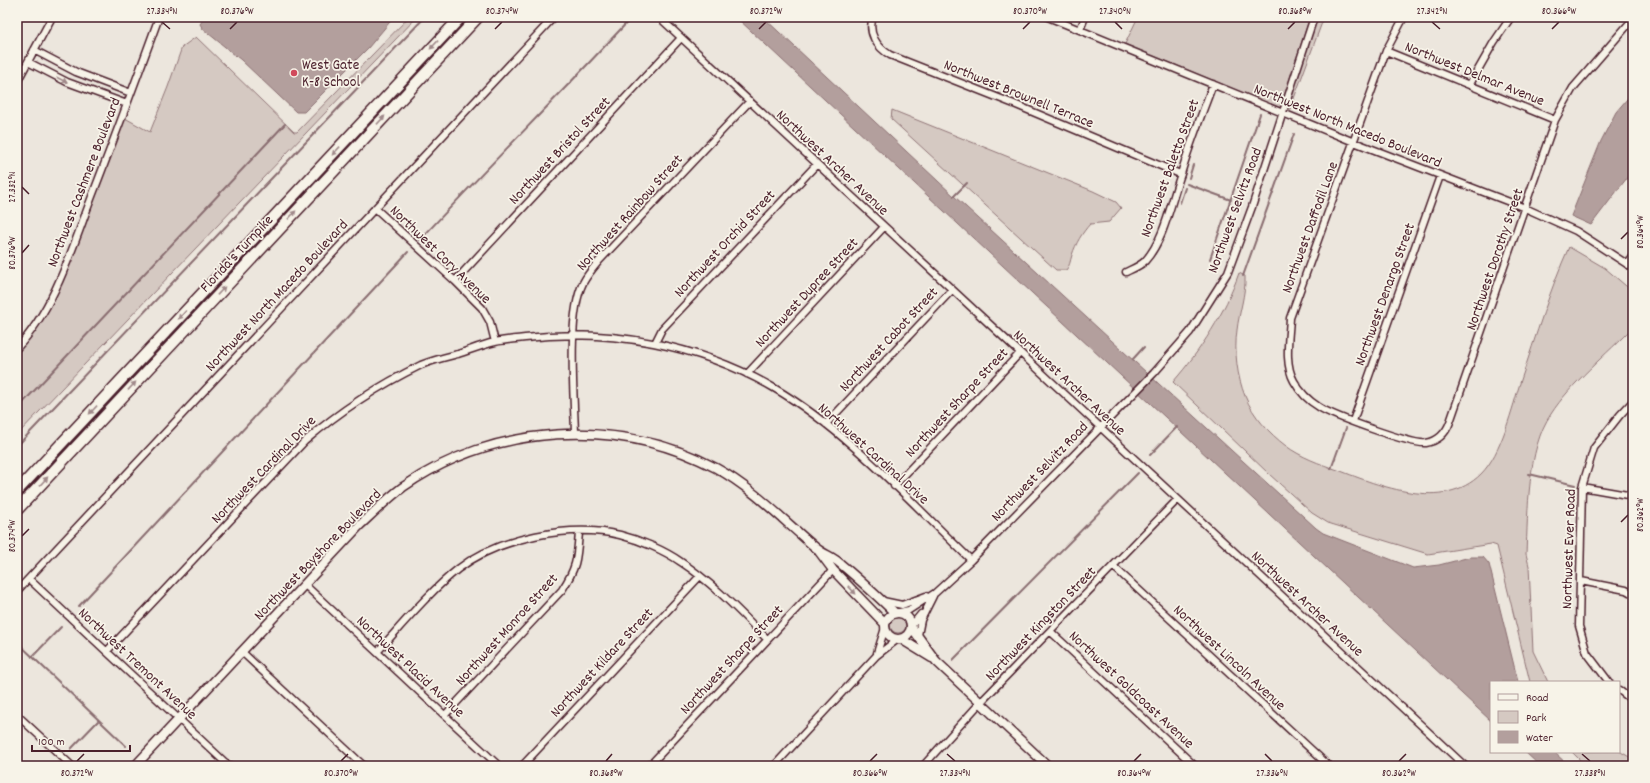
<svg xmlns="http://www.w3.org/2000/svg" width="1650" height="783" font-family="Dekko,sans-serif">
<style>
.green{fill:#d5c9c2;stroke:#907476}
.water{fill:#b39f9d;stroke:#896c6f}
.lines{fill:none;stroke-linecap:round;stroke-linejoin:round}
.stream{stroke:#896c6f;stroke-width:2}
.minor-casing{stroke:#4a1f2b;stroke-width:9}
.major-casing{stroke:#4a1f2b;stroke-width:11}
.highway-casing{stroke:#4a1f2b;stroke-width:13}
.minor{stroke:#f7f3e8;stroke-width:6}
.major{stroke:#f7f3e8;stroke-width:8}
.highway{stroke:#f7f3e8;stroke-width:10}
.oneway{fill:#a0898a}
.ticks{fill:none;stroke:#4a1f2b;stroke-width:1.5}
.poi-dot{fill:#d1495b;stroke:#f7f3e8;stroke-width:1.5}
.labels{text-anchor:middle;stroke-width:3.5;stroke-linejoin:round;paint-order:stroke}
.poi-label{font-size:15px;fill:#4a1f2b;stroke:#f7f3e8;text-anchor:start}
.street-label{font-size:15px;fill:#4a1f2b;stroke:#f7f3e8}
.neatline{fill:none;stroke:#4a1f2b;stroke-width:1.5}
.ticks-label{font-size:10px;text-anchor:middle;fill:#4a1f2b}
</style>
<rect width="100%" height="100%" fill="#ece6dd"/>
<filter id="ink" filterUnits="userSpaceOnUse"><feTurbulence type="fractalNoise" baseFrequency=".025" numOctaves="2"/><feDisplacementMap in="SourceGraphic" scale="8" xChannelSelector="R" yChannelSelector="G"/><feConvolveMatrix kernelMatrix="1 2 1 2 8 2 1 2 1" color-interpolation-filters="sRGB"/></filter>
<g filter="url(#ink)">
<path class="green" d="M409,17H417L17,435V353L38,325L57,294L125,118L150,132L168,87L182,47L196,37L294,132H297Z
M1138,17H1310L1280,108L1125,44Z
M1317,17H1324L1289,112L1286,111Z
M892,110L1093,191L1116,202L1121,208L1109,222L1090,224C1082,233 1076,243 1072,255C1070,261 1070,266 1066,270H1056L891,119Z
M1569,247L1605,268L1633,292V327C1608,353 1570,384 1551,414C1527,448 1528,513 1526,554L1529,566L1533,651L1548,682H1530L1497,546L1491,544L1428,554L1328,523L1312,513L1269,474L1173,382C1201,350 1225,313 1239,273L1245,276C1246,294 1239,312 1237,330C1234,352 1237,376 1245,396C1253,416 1269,433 1286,446C1301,457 1320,464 1338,470C1380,486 1443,512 1481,474C1502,453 1512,408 1521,380C1536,336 1550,289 1569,247Z
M890 625a8 8 0 1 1 16 0a8 8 0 1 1-16 0Z
M1619,751L1633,759V766H1586L1572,752Z"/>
<path class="water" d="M205,17H394L368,48L304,112H296L241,60L203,29L200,24Z
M736,17H763L954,196L1316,528L1323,533L1413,568L1439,565L1470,557H1483L1489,564L1518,682H1491V721Z
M1633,92V170L1591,225L1571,216L1601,141L1616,112Z
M1525,752H1554L1569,766H1540Z"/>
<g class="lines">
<path class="stream" d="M1189,178L1193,165
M1187,184L1231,200
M954,196L967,183
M1180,203L1185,188
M420,240C489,165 562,93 632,17
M1210,259L1260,114
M1243,276L1294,134
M1133,359L1144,347
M17,409L285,124
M17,446L425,17
M1150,455L1177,427
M1331,469L1346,428
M1529,474L1575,485
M79,606L408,252
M17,642L126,746
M32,657L61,627
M953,660L1138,473
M71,749L98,721"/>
<defs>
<path id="minor" d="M659,17L1465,766
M873,17C867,33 877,47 890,55L1014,104L1180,174
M1048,17L1354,142L1525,208L1576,231L1633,268
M1404,17L1386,51L1290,318C1289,338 1284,363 1294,381C1300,392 1309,401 1319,407C1333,416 1412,445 1426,443C1438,441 1446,433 1450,422L1555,120L1573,88L1633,19
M1080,30L1085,17
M34,50L76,72L131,93
M1386,51L1555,120
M28,62L67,82L127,104
M17,82L52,17
M1470,84L1494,42L1511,17
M375,208L455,281L482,308L490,322L495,342
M1628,264L1633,257
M1126,272C1132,269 1140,266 1145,261C1165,239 1171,201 1181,174C1190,143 1202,114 1213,84
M455,281L681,38
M655,343L662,329L817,164
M17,348C54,309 72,249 91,199C114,139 137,78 159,17
M747,374L884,227
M1353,421L1440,176
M826,424L952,290
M575,433C574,395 567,315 583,283C587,275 593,268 599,261L750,101
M894,486L1020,353
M1582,487L1633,496
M1114,567L1329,766
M29,579L229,766
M1581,581L1626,590L1633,594
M305,585L499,766
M17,591L554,17
M883,601L902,605L926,596
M900,612L909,610L935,593L971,560L1154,373L1190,332L1228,272L1252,207L1314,17
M912,625L921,614
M1050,631L1195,766
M918,635L921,620L933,596
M107,651L305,441C340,411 380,385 421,365C433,360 446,357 458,354C470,350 482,345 495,342C505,340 515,339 525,338C610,328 700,345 774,388C846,430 911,502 971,560
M242,652L364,766
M377,652C403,624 428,593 458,569C498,538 570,523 620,535C640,540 664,550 681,562C713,583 740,612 767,639
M877,653L885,628
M1609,682L1587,653L1579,626L1582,487L1594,448L1620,415L1633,401
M1619,690L1633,701
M17,715L72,766
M445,715L562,590C577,567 577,559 579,532
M522,766L700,576
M649,766L833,570
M774,766L876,656L898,639
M923,766L980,703L1177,500"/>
<path id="major" d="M818,550L833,570L885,624
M885 626a13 13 0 1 1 26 0a13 13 0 1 1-26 0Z
M912,628L936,661L1048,766
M901,639L932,658
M135,766L359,526C373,513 387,499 403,487C494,424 618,416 716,468C754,489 783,520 816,548C822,553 830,556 837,561C857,577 876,595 895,613"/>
<path id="highway" d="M17,491L461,17
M17,510L478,17"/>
</defs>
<use href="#minor" class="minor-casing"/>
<use href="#major" class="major-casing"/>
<use href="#highway" class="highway-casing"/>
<use href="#minor" class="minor"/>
<use href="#major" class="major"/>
<use href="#highway" class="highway"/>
</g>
<defs><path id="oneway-solid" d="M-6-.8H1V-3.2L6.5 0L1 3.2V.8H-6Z"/></defs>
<g class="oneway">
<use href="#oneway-solid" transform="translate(434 45) rotate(133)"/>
<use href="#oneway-solid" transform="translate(62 80) rotate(27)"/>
<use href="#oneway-solid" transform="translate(381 120) rotate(-47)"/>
<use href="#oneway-solid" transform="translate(336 151) rotate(133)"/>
<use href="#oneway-solid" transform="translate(292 215) rotate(-47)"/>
<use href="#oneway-solid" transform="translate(221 291) rotate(-47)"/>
<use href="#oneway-solid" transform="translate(182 315) rotate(133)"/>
<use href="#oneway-solid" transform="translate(132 386) rotate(-47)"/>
<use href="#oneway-solid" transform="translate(93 410) rotate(133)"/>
<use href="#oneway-solid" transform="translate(44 481) rotate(-47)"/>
<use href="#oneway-solid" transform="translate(852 590) rotate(46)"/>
</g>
</g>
<path class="ticks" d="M162,22L170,29M1115,22L1122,29M1432,22L1440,29M230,29L237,22M495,29L502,22M759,29L766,22M1023,29L1030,22M1288,29L1295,22M1552,29L1559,22M22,187L29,194M1621,239L1628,232M22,253L29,245M1621,522L1628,515M22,536L29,529M947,754L955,761M1265,754L1272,761M1582,754L1590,761M77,761L84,754M341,761L348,754M606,761L612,754M870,761L877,754M1134,761L1141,754M1399,761L1406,754"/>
<circle class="poi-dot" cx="294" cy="73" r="4"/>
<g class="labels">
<g class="poi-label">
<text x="302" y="69">West Gate<tspan x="302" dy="17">K-8 School</tspan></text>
</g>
<g class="street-label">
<text transform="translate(1475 73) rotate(22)" y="5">Northwest Delmar Avenue</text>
<text transform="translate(1019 93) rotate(22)" y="5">Northwest Brownell Terrace</text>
<text transform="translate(1348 125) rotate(22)" y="5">Northwest North Macedo Boulevard</text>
<text transform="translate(559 150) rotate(-47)" y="5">Northwest Bristol Street</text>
<text transform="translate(833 162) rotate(43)" y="5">Northwest Archer Avenue</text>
<text transform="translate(1169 168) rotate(-70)" y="5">Northwest Baletto Street</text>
<text transform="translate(83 182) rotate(-69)" y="5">Northwest Cashmere Boulevard</text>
<text transform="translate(1234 210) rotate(-70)" y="5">Northwest Selvitz Road</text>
<text transform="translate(629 212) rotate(-48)" y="5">Northwest Rainbow Street</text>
<text transform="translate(1309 227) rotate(-70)" y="5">Northwest Daffodil Lane</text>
<text transform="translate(724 243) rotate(-47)" y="5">Northwest Orchid Street</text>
<text transform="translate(236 253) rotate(-47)" y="5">Florida's Turnpike</text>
<text transform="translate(441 254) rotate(44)" y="5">Northwest Cory Avenue</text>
<text transform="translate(1494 259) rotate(-71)" y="5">Northwest Dorothy Street</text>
<text transform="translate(806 292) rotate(-47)" y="5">Northwest Dupree Street</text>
<text transform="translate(1384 294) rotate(-70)" y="5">Northwest Denargo Street</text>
<text transform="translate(276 295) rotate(-47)" y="5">Northwest North Macedo Boulevard</text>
<text transform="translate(888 339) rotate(-47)" y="5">Northwest Cabot Street</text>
<text transform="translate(1070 382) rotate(43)" y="5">Northwest Archer Avenue</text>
<text transform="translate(956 402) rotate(-47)" y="5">Northwest Sharpe Street</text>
<text transform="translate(874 453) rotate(42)" y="5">Northwest Cardinal Drive</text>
<text transform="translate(263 469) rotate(-46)" y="5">Northwest Cardinal Drive</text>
<text transform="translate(1039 471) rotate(-46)" y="5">Northwest Selvitz Road</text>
<text transform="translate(1568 549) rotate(-88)" y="5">Northwest Ever Road</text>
<text transform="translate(317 554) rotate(-46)" y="5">Northwest Bayshore Boulevard</text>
<text transform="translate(1308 603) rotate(43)" y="5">Northwest Archer Avenue</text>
<text transform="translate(1040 623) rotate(-46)" y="5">Northwest Kingston Street</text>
<text transform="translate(506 629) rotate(-48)" y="5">Northwest Monroe Street</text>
<text transform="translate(1230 657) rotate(43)" y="5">Northwest Lincoln Avenue</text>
<text transform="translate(731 659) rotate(-47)" y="5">Northwest Sharpe Street</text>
<text transform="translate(601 662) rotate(-47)" y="5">Northwest Kildare Street</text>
<text transform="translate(138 663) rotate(43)" y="5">Northwest Tremont Avenue</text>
<text transform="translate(411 666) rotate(43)" y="5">Northwest Placid Avenue</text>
<text transform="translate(1132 689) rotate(43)" y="5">Northwest Goldcoast Avenue</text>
</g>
</g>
<rect width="1650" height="783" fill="none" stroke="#f7f3e8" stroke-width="44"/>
<rect x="1490" y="681" width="130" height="72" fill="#f7f3e8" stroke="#b29e9c"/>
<rect x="1498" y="694" width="20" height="6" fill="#f7f3e8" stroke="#b29e9c"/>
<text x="1526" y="701" font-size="12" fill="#4a1f2b">Road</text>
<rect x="1498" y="711" width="20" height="12" fill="#d5c9c2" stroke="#b29e9c"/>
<text x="1526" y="721" font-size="12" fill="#4a1f2b">Park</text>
<rect x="1498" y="731" width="20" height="12" fill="#b39f9d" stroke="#b29e9c"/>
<text x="1526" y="741" font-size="12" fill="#4a1f2b">Water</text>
<path d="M32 745v6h98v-6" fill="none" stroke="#4a1f2b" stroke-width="2"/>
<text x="38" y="745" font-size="12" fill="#4a1f2b" stroke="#f7f3e8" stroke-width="3" paint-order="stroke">100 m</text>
<rect x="22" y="22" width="1606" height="739" class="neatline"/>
<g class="ticks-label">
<text x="162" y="14">27.334°N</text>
<text x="237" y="14">80.376°W</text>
<text x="502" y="14">80.374°W</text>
<text x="766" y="14">80.372°W</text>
<text x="1030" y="14">80.370°W</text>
<text x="1115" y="14">27.340°N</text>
<text x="1295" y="14">80.368°W</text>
<text x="1432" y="14">27.342°N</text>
<text x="1559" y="14">80.366°W</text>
<text transform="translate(11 187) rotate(-90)" y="4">27.332°N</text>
<text transform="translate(1639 232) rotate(-90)" y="4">80.364°W</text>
<text transform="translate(11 253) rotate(-90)" y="4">80.376°W</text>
<text transform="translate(1639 515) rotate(-90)" y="4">80.362°W</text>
<text transform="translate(11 536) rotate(-90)" y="4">80.374°W</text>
<text x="77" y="776">80.372°W</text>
<text x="341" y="776">80.370°W</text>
<text x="606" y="776">80.368°W</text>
<text x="870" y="776">80.366°W</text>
<text x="955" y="776">27.334°N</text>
<text x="1134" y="776">80.364°W</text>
<text x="1272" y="776">27.336°N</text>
<text x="1399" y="776">80.362°W</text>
<text x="1590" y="776">27.338°N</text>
</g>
</svg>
